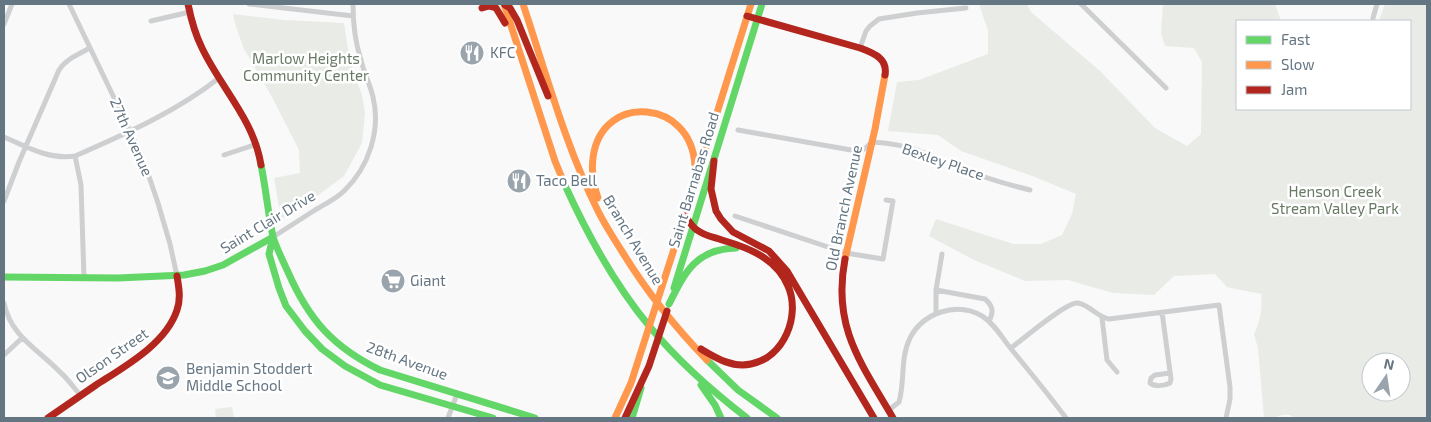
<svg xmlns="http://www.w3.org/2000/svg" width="1431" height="422" font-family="'Exo 2',sans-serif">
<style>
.green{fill:#e8ebe6;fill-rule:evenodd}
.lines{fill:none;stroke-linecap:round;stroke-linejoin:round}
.street{stroke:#cecfd0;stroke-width:5}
.fast{stroke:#63d668;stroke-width:7}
.slow{stroke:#ff974d;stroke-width:7}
.jam{stroke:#b3261e;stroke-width:7}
.labels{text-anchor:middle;stroke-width:5;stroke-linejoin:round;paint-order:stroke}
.poi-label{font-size:15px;fill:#657683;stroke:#fff;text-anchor:start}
.park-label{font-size:15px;fill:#687a64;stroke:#fff}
.street-label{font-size:15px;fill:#657683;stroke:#fff}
</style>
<rect width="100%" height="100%" fill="#f9f9f9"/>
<path class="green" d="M979,4H1027L1031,12L1100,71L1155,128L1187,146L1201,134L1202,62L1194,48L1165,46L1161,33L1163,4H1275L1281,21H1237V109H1410V21H1379L1385,4H1427V418H1295C1288,413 1284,414 1276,417C1273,419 1268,418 1264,418L1258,348L1254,334C1260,322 1263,307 1261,294L1227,287L1215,274L1174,276L1154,295L1113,293L1068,280L1025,281L974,260L929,236L936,219L1013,244H1041L1062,235L1072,214L1076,194L1035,177L961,151L938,135L888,131L897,82L919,80L988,54V31ZM1371,362H1401V392H1371Z
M233,14L284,20L344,23L348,49L354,74L362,95L365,113L362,143L344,176L313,199L281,219L274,178L300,173L299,150L272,97L244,49L236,27Z
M232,407L234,418H216L215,409Z"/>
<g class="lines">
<path class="street" d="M69,4L142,156L158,203L170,244L177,276
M249,4L353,16
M1081,4L1166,88
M1373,18L1377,4
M151,21L190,12
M4,24L12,4
M860,48L866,31L870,26L879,19L917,13L966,8
M738,130L851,150H863L872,142C886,143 901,145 914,149C937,157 959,168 982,176C998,182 1014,186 1030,190
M4,137C27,147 49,160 75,156C125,134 176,112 219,78
M224,155L257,144
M75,156L81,185L84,278
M4,201L19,162L59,70C66,59 79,54 90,48
M735,216L846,253L883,259L893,201L886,200
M273,237C287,228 301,219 315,210C325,204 336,199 344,191C369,167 381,130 373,97C370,84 364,73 361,60C355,42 353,23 353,4
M936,290L985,299C993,306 994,312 989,321
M4,303C11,337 38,349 60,372C68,379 74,388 81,396
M1162,312L1171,379L1170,383C1164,386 1155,387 1150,383L1151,378L1155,375L1170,373
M936,313V290L942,254
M1102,318L1107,360L1117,372
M1011,348C1022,340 1067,301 1078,303C1090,305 1097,317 1109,319L1219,305L1230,387V399L1226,418
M4,355L22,338
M889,410L899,402C905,382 900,358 910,338C923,313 956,301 982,316C995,324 1002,338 1012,350C1030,372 1049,395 1066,418
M448,418L457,394"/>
<path class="fast" d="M261,165C266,189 268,213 273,237C277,249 283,261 288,272C309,320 333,347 380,370L535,418
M564,183C587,234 614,284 650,327C678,361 712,391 747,418
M273,237L269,254L279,288L286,306L305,331L322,349L345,366L380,385L493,418
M4,277L118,278L184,275L205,271L223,265L273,237
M674,288L762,4
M669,304C685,272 696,249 736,248
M707,360L738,390L777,418
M701,385L715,405L721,418
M632,418L641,388"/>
<path class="slow" d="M504,4L555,161L564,183
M523,4C546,73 565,145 598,211C605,225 614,239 623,253C647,292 675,327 707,360
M696,180L751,4
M598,198C589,173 589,139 613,121C632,106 663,110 679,127C689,137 694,152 695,165C696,176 692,188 690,199
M845,259L875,129L885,75
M615,418L631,383L692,193"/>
<path class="jam" d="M188,4C191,19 195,34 202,48C221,88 254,120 261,165
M505,5L510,8L517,20L548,96
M482,8L489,6L496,8L505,23
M747,16L860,48C873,53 888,58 885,75
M714,161L711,189L716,211L721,219L733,232L769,251L787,271L874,418
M685,216C689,221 692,227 697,230C705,236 713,237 722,240C749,248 776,258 788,286C801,315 784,358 751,364C732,368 716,358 701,349
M845,259C832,327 861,363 893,418
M48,418C64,407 80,396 96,385C124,367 166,344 177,310C181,299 179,288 177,276
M625,418L649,366L667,311"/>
</g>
<defs>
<symbol id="restaurant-disc" viewBox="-11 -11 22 22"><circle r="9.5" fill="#99a4ac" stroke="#fff"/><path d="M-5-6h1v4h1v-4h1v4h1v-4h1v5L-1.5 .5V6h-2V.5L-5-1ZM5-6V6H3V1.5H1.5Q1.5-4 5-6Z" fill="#fff"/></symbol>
<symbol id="supermarket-disc" viewBox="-11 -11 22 22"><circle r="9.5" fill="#99a4ac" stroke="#fff"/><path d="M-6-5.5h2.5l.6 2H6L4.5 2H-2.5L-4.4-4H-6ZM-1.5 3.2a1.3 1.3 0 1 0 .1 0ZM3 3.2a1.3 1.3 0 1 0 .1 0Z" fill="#fff"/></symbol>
<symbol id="school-disc" viewBox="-11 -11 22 22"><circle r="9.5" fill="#99a4ac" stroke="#fff"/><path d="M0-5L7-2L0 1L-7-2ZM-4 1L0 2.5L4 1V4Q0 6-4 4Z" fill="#fff"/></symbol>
</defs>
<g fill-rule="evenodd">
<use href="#restaurant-disc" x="458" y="39" width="28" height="28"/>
<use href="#restaurant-disc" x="505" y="167" width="28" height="28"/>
<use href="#supermarket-disc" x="379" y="267" width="28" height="28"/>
<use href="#school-disc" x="154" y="364" width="28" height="28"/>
</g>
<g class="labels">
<g class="poi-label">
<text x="490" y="58">KFC</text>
<text x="536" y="186">Taco Bell</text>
<text x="410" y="286">Giant</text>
<text x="186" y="374">Benjamin Stoddert<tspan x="186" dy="17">Middle School</tspan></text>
</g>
<g class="park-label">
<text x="306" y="64">Marlow Heights<tspan x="306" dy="17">Community Center</tspan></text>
<text x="1335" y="197">Henson Creek<tspan x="1335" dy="17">Stream Valley Park</tspan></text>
</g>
<g class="street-label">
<text transform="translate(131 137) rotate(66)" y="5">27th Avenue</text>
<text transform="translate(943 162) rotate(19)" y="5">Bexley Place</text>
<text transform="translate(694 180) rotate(-73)" y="5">Saint Barnabas Road</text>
<text transform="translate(844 208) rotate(-78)" y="5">Old Branch Avenue</text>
<text transform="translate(268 222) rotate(-31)" y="5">Saint Clair Drive</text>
<text transform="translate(633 240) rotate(59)" y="5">Branch Avenue</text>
<text transform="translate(112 356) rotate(-35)" y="5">Olson Street</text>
<text transform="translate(407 361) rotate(20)" y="5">28th Avenue</text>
</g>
</g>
<rect width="1431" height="422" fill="none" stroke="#657683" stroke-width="10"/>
<rect x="1236" y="20" width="175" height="90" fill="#ffffff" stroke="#c1c8cd"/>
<rect x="1246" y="36" width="25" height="8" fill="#63d668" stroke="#c1c8cd"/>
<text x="1281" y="45" font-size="15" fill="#657683">Fast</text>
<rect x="1246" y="61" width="25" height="8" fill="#ff974d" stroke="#c1c8cd"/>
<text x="1281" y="70" font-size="15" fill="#657683">Slow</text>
<rect x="1246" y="86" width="25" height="8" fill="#b3261e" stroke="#c1c8cd"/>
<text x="1281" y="95" font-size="15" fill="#657683">Jam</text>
<g transform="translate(1386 377) rotate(13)"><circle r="24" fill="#ffffff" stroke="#c1c8cd"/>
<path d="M0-4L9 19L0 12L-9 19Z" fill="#99a4ac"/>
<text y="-8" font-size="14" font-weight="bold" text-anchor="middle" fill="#657683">N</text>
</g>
</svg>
